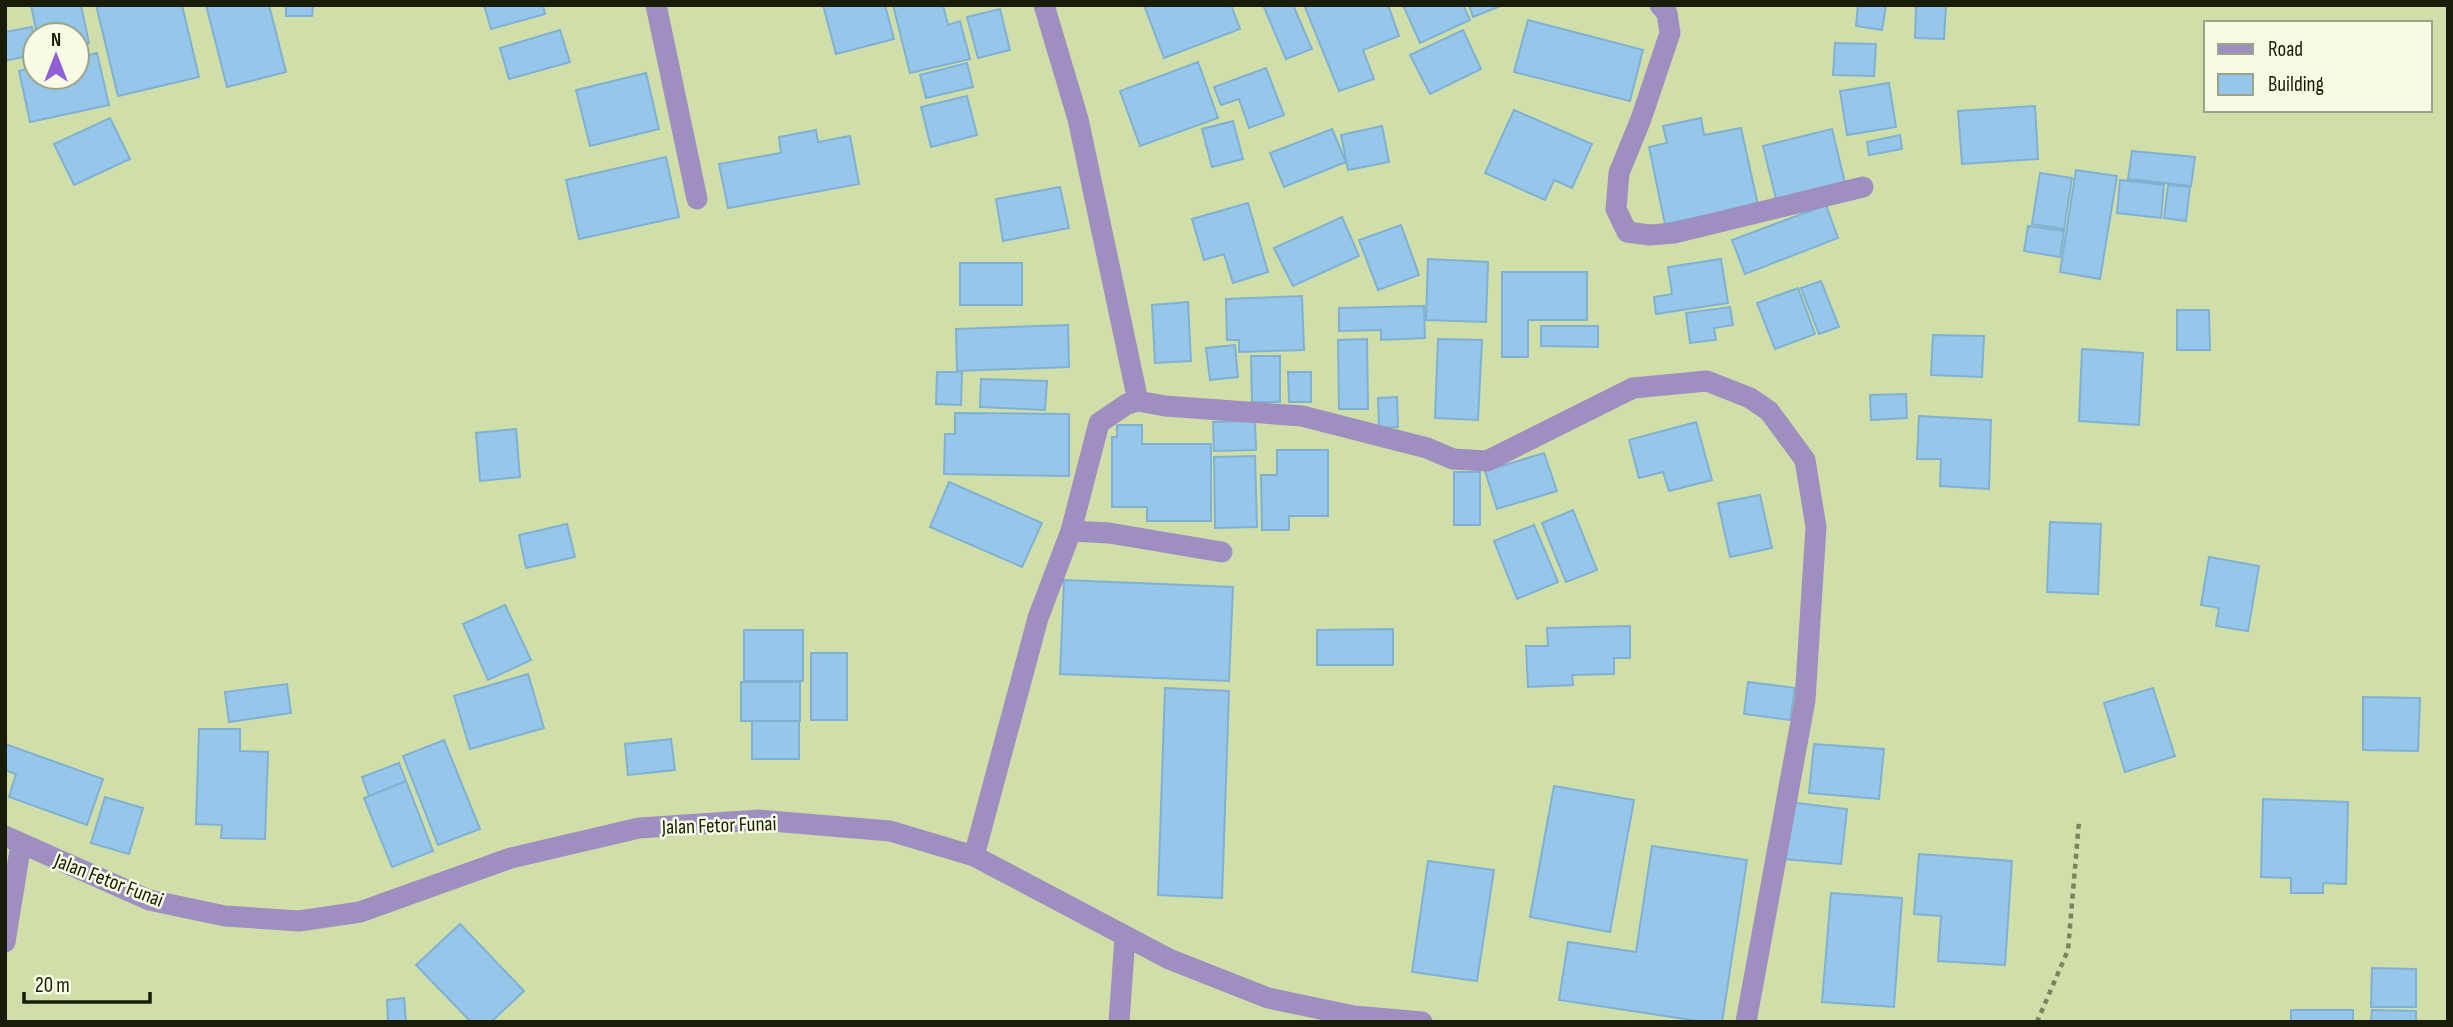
<svg xmlns="http://www.w3.org/2000/svg" width="2453" height="1027" font-family="'Sofia Sans Condensed',sans-serif">
<style>
.building{fill:#96c7eb;stroke:#80b1d3;stroke-width:2}
.lines{fill:none;stroke-linecap:round;stroke-linejoin:round}
.path{stroke:#7a835d;stroke-width:4.5;stroke-dasharray:5 5;stroke-linecap:butt}
.minor{stroke:#9f8fc0;stroke-width:21}
.labels{text-anchor:middle;stroke-width:5;stroke-linejoin:round;paint-order:stroke}
.street-label{font-size:21px;fill:#181c08;stroke:#f5fce1}
</style>
<rect width="100%" height="100%" fill="#d0dfa9"/>
<path class="building" d="M31,5H81L89,43L77,46V35H37Z
M96,5H182L199,77L118,96Z
M206,5H269L286,72L227,87Z
M286,5H313L312,16H286Z
M484,5H543L545,14L491,29Z
M823,5H885L894,39L836,54Z
M893,5H943L948,25L960,21L970,59L910,73Z
M1144,5H1231L1240,29L1164,58Z
M1263,5H1293L1312,49L1286,59Z
M1309,5H1388L1399,36L1363,50L1374,79L1339,91L1305,7Z
M1403,5H1463L1470,20L1420,43Z
M1469,5H1503L1473,17Z
M1858,5H1886L1882,30L1856,26Z
M1916,5H1946L1944,39L1915,38Z
M1000,9L1010,50L978,58L967,17Z
M1528,20L1643,50L1630,101L1514,72Z
M32,27L35,54L5,61V32Z
M560,30L570,62L509,79L500,48Z
M1463,30L1481,69L1430,94L1410,55Z
M1835,43L1876,44L1874,76L1833,75Z
M97,53L109,105L30,122L19,71L35,67V77H77V58Z
M1198,62L1218,118L1140,146L1120,91Z
M967,63L973,87L926,98L920,75Z
M1266,68L1284,115L1249,128L1239,99L1221,105L1214,87Z
M646,73L659,129L590,146L576,90Z
M1889,83L1896,127L1847,135L1840,91Z
M967,96L977,135L931,147L921,107Z
M2035,106L2038,159L1962,164L1958,111Z
M1514,110L1592,144L1572,188L1554,180L1545,200L1485,173Z
M110,118L130,159L74,185L54,144Z
M1701,118L1704,135L1741,128L1758,205L1665,224L1649,147L1667,143L1663,126Z
M1233,121L1243,159L1212,167L1202,129Z
M1382,126L1389,162L1348,170L1341,135Z
M1332,129L1346,162L1284,187L1270,153Z
M1832,129L1845,183L1776,199L1763,146Z
M816,130L818,142L850,136L859,184L728,208L719,164L781,153L779,137Z
M1900,135L1902,149L1869,155L1867,142Z
M2132,151L2195,157L2191,186L2128,179Z
M666,157L679,217L579,239L566,180Z
M2076,170L2117,176L2100,279L2060,272Z
M2040,173L2072,178L2064,229L2032,224Z
M2120,180L2164,185L2161,218L2117,213Z
M2168,185L2190,187L2186,221L2164,218Z
M1060,187L1069,228L1003,241L996,199Z
M1248,203L1268,272L1233,283L1224,254L1204,260L1192,219Z
M1826,205L1838,238L1745,274L1732,240Z
M1342,217L1359,256L1293,286L1274,248Z
M1401,225L1419,275L1378,290L1359,240Z
M2028,226L2064,231L2060,257L2024,251Z
M1428,259L1488,262L1486,322L1426,320Z
M1721,259L1728,303L1656,314L1654,297L1672,294L1668,267Z
M960,263H1022V305H960Z
M1502,272H1587V320H1528V357H1502Z
M1821,281L1839,327L1819,334L1801,288Z
M1798,288L1815,334L1775,349L1757,303Z
M1302,296L1304,350L1239,352V340H1227L1226,299Z
M1188,302L1191,361L1155,363L1152,305Z
M1424,306L1425,338L1381,340V330L1339,331V308Z
M1730,307L1733,325L1714,328L1716,340L1690,343L1686,313Z
M2177,310H2209L2210,350H2177Z
M1068,325L1069,367L957,371L956,329Z
M1541,326H1598V347L1541,346Z
M1933,335L1984,336L1982,377L1931,375Z
M1367,339L1368,409H1339L1338,340Z
M1438,339L1482,340L1478,420L1435,418Z
M1235,345L1238,377L1210,380L1206,348Z
M2082,349L2143,353L2139,425L2079,421Z
M1251,356H1280V402H1252Z
M937,372H962L961,405L936,404Z
M1288,372H1311V402H1289Z
M981,379L1047,381L1045,410L980,407Z
M1906,394L1907,418L1871,420L1870,395Z
M1397,397L1398,427L1379,428L1378,398Z
M955,413L1069,414V476L944,474L945,434H955Z
M1919,416L1991,420L1989,489L1940,486L1941,459H1917Z
M1255,421L1256,450L1214,451L1213,422Z
M1696,422L1712,480L1669,491L1663,472L1639,478L1629,440Z
M1117,425H1142V444H1211V521H1147V507H1112V437H1117Z
M516,429L520,477L480,481L476,433Z
M1277,450H1328V516H1289V530H1262L1261,475H1277Z
M1544,453L1557,491L1497,509L1485,471Z
M1255,456L1257,527L1215,528L1214,457Z
M1454,472H1480V525H1454Z
M949,482L1042,523L1022,567L930,527Z
M1760,495L1772,548L1730,557L1718,503Z
M1573,510L1597,570L1566,582L1542,523Z
M2050,522L2101,524L2098,594L2047,592Z
M567,524L575,557L526,568L519,535Z
M1534,525L1558,582L1517,599L1494,541Z
M2209,557L2259,566L2248,631L2216,626L2219,608L2201,605Z
M1064,580L1233,587L1229,681L1060,674Z
M505,605L531,660L488,680L463,624Z
M1630,626V658H1614V674L1572,675L1573,685L1528,687L1526,646H1548L1547,628Z
M1393,629V665H1317V630Z
M744,630H803V681H744Z
M811,653H847V720H811Z
M528,674L544,728L470,749L454,696Z
M741,682H800V721H741Z
M1748,682L1795,688L1790,720L1744,714Z
M287,684L291,713L229,722L225,692Z
M1165,688L1229,691L1222,898L1158,895Z
M2153,688L2175,756L2125,772L2104,703Z
M2363,697L2420,698L2418,751L2363,750Z
M752,721H799V759H752Z
M199,729H240V751L268,752L265,839L221,838L222,825L196,824Z
M671,739L675,770L628,775L625,744Z
M444,740L480,829L438,845L403,756Z
M5,744L103,779L87,825L9,797L16,774L5,770Z
M1814,744L1884,749L1879,799L1809,793Z
M399,763L406,781L369,796L362,777Z
M406,781L433,851L392,867L364,798Z
M1554,786L1634,800L1610,932L1530,917Z
M105,797L143,808L129,854L91,843Z
M2263,799L2348,802L2346,884L2323,883V893H2291V878L2261,877Z
M1789,802L1847,809L1841,864L1783,859Z
M1652,846L1747,860L1722,1022H1705L1559,1000L1568,942L1636,952Z
M1919,854L2012,861L2005,965L1938,961L1941,916L1914,914Z
M1428,861L1494,870L1477,981L1412,972Z
M1831,893L1902,898L1894,1007L1822,1002Z
M460,924L524,991L491,1022H471L416,965Z
M2372,968L2416,969V1007H2371Z
M404,998L406,1022H388L387,1000Z
M2291,1010H2353V1022H2291Z
M2372,1010L2416,1011V1022H2371Z"/>
<g class="lines">
<path class="path" d="M2037,1022L2068,950L2079,821"/>
<path class="minor" d="M656,5L697,199
M1044,5L1078,119L1138,401
M1660,5L1667,13L1670,33L1641,119L1619,173L1616,209L1627,232L1650,235L1674,233L1863,187
M1071,531L1109,533L1222,552
M5,836L149,900L225,916L299,921L360,912L511,858L639,828L760,820L890,831L974,856L1169,959L1268,998L1354,1016L1422,1022
M974,856L1038,618L1071,531L1099,423L1127,404L1138,401L1165,406L1302,416L1427,448L1453,459L1487,461L1633,388L1707,381L1750,398L1769,411L1805,460L1816,527L1805,700L1746,1022
M5,942L21,844
M1119,1022L1125,937"/>
</g>
<g class="labels">
<g class="street-label">
<text transform="translate(719 825) rotate(-2)" y="7">Jalan Fetor Funai</text>
<text transform="translate(109 880) rotate(21)" y="7">Jalan Fetor Funai</text>
</g>
</g>
<rect width="2453" height="1027" fill="none" stroke="#181c08" stroke-width="14"/>
<rect x="2204" y="21" width="228" height="91" fill="#f5fce1" stroke="#9da28a" stroke-width="2"/>
<rect x="2218" y="44" width="35" height="10" fill="#9f8fc0" stroke="#9da28a" stroke-width="2"/>
<text x="2268" y="56" font-size="21" fill="#181c08">Road</text>
<rect x="2218" y="74" width="35" height="21" fill="#96c7eb" stroke="#9da28a" stroke-width="2"/>
<text x="2268" y="91" font-size="21" fill="#181c08">Building</text>
<g transform="translate(56 56)"><circle r="33" fill="#f5fce1" stroke="#9da28a" stroke-width="2"/>
<path d="M0-5L12 26L0 18L-12 26Z" fill="#915fd8"/>
<text y="-10" font-size="19" font-weight="bold" text-anchor="middle" fill="#181c08">N</text>
</g>
<path d="M24 992v10h126v-10" fill="none" stroke="#181c08" stroke-width="3.5"/>
<text x="35" y="992" font-size="21" fill="#181c08" stroke="#f5fce1" stroke-width="5" paint-order="stroke">20 m</text>
</svg>
